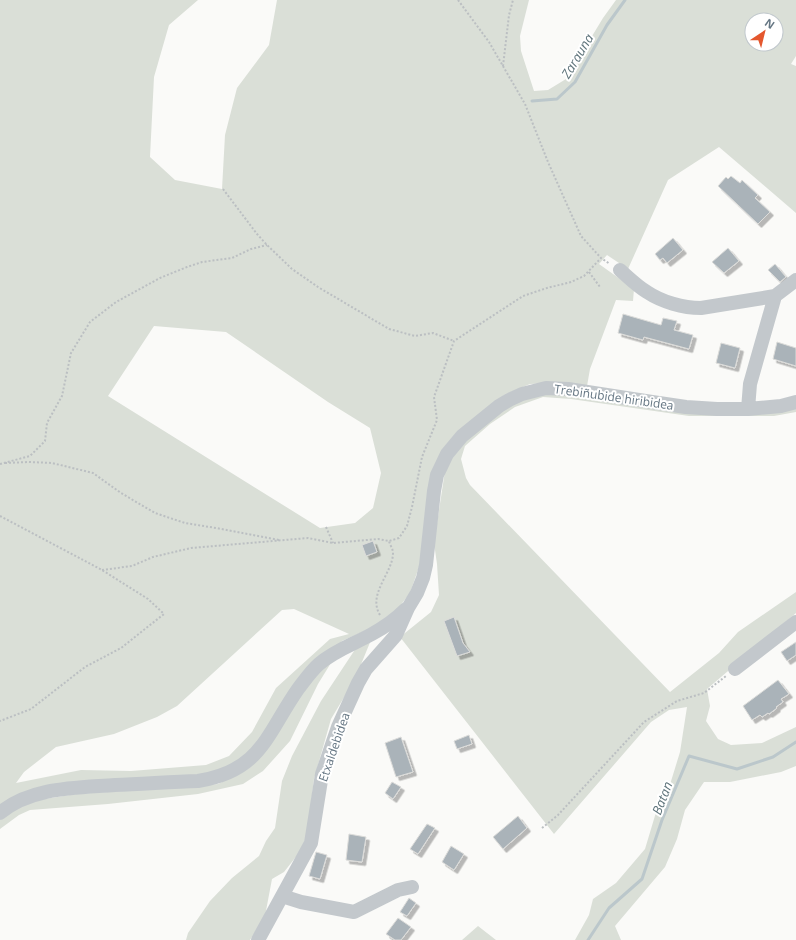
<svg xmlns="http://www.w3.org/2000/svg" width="796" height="940" viewBox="0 0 796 940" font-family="'Open Sans',sans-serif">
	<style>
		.green { fill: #dadfd7; fill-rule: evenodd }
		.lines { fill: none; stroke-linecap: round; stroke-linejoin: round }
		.stream { stroke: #bbc7cb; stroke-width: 3 }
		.building { fill: #aab3b9; stroke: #dcdcda; filter: url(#shadow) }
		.path { stroke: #bbbfc2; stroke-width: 2; stroke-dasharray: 2 2; stroke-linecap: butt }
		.minor { stroke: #c3c8cc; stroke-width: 14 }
		.labels { text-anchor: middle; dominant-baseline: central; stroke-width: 4; stroke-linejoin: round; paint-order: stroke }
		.street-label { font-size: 12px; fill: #657683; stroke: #fff }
		.water-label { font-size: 13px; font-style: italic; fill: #60757c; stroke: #fff }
	</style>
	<defs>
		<filter id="shadow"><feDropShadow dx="3.5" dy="3.5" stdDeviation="0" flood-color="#0004"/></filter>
	</defs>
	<rect width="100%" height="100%" fill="#fafaf8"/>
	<path class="green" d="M 0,0 L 198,0 L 169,25 L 154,77 L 150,157 L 175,180 L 222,189 L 225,135 L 237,88 L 269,45 L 277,0 L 529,0 L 520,36 L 521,51 L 534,91 L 548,90 L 566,79 L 603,18 L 616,0 L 796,0 L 796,56 L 791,64 L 796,66 L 796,213 L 719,147 L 668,180 L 628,269 L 607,255 L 599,264 L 634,289 L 633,301 L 616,300 L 590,369 L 587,386 L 554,383 L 530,384 L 504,395 L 444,451 L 420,564 L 410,593 L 396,611 L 380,624 L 342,641 L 252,751 L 229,767 L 210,773 L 0,806 ZM 752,20 L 776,20 L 776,44 L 752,44 ZM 154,326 L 226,332 L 328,402 L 370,428 L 381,473 L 373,508 L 355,523 L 320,528 L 108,396 ZM 294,609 L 349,634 L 330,639 L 276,688 L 252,732 L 229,756 L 206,765 L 131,771 L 81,770 L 16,783 L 24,772 L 56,747 L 114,734 L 157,717 L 177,706 L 282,610 Z
		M 540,394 L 796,407 L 796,412 L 774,416 L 689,416 L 571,399 L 543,397 L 515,407 L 490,424 L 465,446 L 461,459 L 466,478 L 470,485 L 670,692 L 719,653 L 738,632 L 796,592 L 796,613 L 707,689 L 710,706 L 706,721 L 718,739 L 731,745 L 762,743 L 796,727 L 796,766 L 781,772 L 730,782 L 704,782 L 685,810 L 677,839 L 665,867 L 615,926 L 621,940 L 575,940 L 589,915 L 593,899 L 616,883 L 645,849 L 660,799 L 668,791 L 680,752 L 687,707 L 669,710 L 651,722 L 554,834 L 400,637 L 431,612 L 439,595 L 437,564 L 434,543 L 445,471 L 453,453 L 474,430 L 515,402 Z
		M 371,640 L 355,679 L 331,719 L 314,779 L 306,844 L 284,872 L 272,879 L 265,916 L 250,940 L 186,940 L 188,933 L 210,901 L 232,878 L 259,856 L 266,841 L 275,828 L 282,781 L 292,756 L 321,701 L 358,645 Z
		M 334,658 L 318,684 L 290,741 L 263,771 L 243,784 L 198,794 L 108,804 L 30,810 L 19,815 L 0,829 L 0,820 L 16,807 L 42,796 L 190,787 L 218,784 L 239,774 L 249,768 L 265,751 L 309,681 Z
		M 478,926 L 496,940 L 462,940 Z"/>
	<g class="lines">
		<path class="stream" d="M 532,101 L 557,99 L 575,82 L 607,25 L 625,0
			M 588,940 L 609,908 L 642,879 L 662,820 L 689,756 L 737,769 L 773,757 L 796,742"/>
	</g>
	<path class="building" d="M 731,176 L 740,183 L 742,180 L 758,195 L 755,198 L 770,212 L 758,224 L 718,186 L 726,177 L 728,179 Z
		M 673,238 L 683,250 L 667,263 L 663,258 L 660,260 L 655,254 Z
		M 728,248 L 739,261 L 724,273 L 712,262 Z
		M 775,264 L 786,277 L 780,282 L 768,270 Z
		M 623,314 L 661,325 L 663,318 L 677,321 L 674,330 L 693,335 L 689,349 L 644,337 L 643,340 L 618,333 Z
		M 777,342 L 796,348 L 796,366 L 773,359 Z
		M 721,343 L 740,348 L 735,368 L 716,363 Z
		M 373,541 L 377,552 L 366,556 L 362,545 Z
		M 454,617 L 463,643 L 470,652 L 457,656 L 444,621 Z
		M 796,642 L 796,655 L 787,661 L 781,652 Z
		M 778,680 L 789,694 L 781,699 L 783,702 L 776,707 L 777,708 L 769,714 L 768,713 L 762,717 L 760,715 L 752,720 L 743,706 Z
		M 469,735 L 472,744 L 457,749 L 454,741 Z
		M 401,737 L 413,772 L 396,777 L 385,743 Z
		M 392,782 L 401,787 L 393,799 L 385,793 Z
		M 518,816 L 527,828 L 503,849 L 493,837 Z
		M 427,824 L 435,828 L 418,854 L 410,849 Z
		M 349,834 L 366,837 L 362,862 L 346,860 Z
		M 451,846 L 464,854 L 454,870 L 442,862 Z
		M 316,852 L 327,855 L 320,879 L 309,876 Z
		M 409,898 L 416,903 L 407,916 L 400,912 Z
		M 398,918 L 411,927 L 401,940 L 395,940 L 386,934 Z"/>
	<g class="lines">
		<path class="path" d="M 458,0 L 489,42 L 525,104 L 548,162 L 581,236 L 601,258 L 610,264
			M 503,66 L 509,15 L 513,0
			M 223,189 L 257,234 L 267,245 L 292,269 L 318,287 L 389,329 L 415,336 L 433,333 L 454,341
			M 589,272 L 600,287
			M 5,463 L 28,462 L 52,463 L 93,473 L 121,493 L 155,513 L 185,523 L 216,528 L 279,540
			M 0,464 L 30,456 L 45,441 L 47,423 L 62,396 L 71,353 L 90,322 L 116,302 L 160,278 L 187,267 L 202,262 L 232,258 L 251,249 L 267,245
			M 0,516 L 102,570 L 148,599 L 164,614 L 121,648 L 85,667 L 31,709 L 0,721
			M 326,527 L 333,543
			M 102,570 L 132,566 L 153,557 L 191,548 L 308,538 L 333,543 L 378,539 L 389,541 L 399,538 L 407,526 L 412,507 L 422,457 L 437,420 L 434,397 L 454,341 L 523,296 L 547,288 L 571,282 L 584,276 L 601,258
			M 380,615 C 367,594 393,573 393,553 C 393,549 390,545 389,541
			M 542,828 L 558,815 L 644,722 L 677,701 L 704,693 L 726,676"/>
		<path class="minor" d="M 620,270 C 628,277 637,286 647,292 C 662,302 683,308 701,308 L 775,296
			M 748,409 L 750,384 L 775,296 L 796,280
			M 735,669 L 796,622
			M 0,813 C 31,787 76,788 115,785 C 142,784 170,782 198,781 C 261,771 266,735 298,689 C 305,680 311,671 319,664 C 335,650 354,644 372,634 C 385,627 396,619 406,609
			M 282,896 L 301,902 L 354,912 L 398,890 L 412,887
			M 258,940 L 311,843 L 322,774 L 338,727 L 358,683 L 366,669 L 396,635 L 408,608 L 417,593 L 423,578 L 426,565 L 434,491 L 437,475 L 447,454 L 462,436 L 499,406 L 509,400 L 522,394 L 546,388 L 568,389 L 652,402 L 686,407 L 717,409 L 748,409 L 781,406 L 796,402"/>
	</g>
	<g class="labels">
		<g class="street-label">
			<text transform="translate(614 397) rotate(8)">Trebiñubide hiribidea</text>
			<text transform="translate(334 747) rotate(-71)">Etxaldebidea</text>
		</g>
		<g class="water-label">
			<text transform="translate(577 56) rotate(-59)">Zarauna</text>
			<text transform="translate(662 798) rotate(-69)">Batan</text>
		</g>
	</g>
	<g transform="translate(764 32) rotate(35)"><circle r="19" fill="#ffffff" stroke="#c1c8cd"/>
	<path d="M0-3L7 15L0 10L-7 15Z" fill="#e4572e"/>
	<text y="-6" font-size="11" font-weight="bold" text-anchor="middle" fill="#657683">N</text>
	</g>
</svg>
